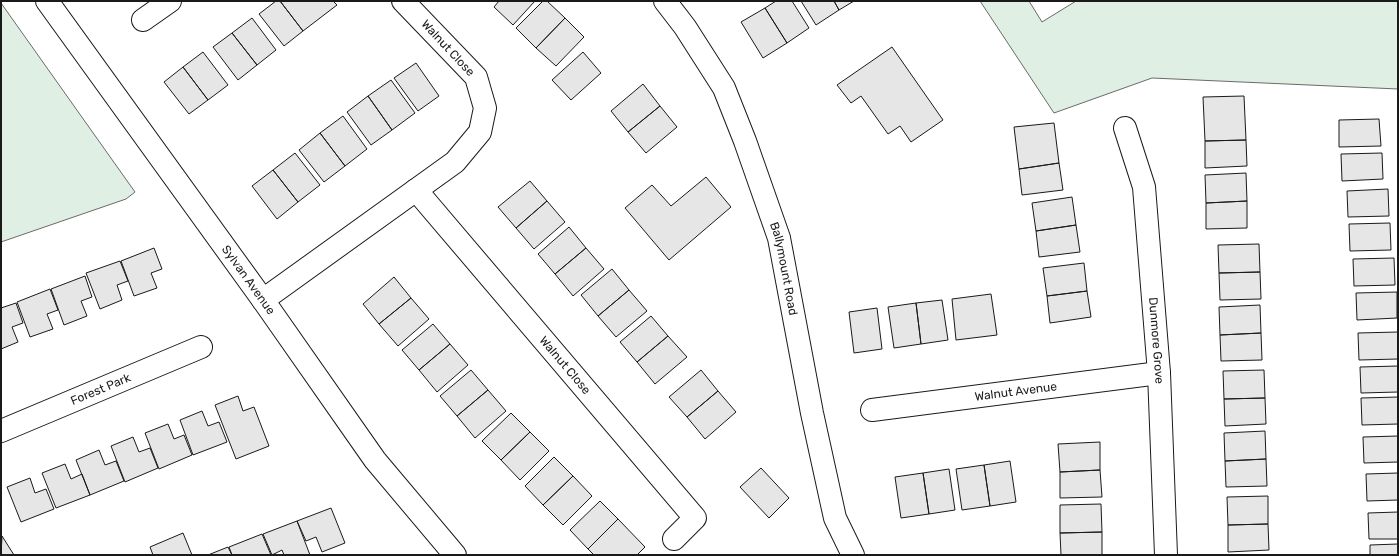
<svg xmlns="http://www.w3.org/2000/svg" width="1399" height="556" viewBox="0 0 1399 556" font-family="Rubik,sans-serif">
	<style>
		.green { fill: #e0efe3; stroke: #6a6a6a }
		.building { fill: #e6e6e6; stroke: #1a1a1a }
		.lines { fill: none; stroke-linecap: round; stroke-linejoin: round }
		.minor-casing { stroke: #1a1a1a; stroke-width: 24 }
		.minor { stroke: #fff; stroke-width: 22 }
		.labels { text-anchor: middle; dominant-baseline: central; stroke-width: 3; stroke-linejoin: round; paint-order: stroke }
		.street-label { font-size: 12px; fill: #1a1a1a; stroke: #fff }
	</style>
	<rect width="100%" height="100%" fill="#fff"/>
	<path class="green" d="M 980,1 L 1029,1 L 1042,22 L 1076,1 L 1398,1 L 1398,89 L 1152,78 L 1054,113 Z
		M 1,3 L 135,192 L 126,199 L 1,242 Z"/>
	<path class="building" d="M 276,1 L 280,1 L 303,31 L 284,46 L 259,14 Z
		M 280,1 L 333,1 L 337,5 L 303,31 Z
		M 499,1 L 535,1 L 513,25 L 494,7 Z
		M 543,1 L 547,1 L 565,18 L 536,48 L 516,28 Z
		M 776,1 L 792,1 L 809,28 L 787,43 L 765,8 Z
		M 801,1 L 834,1 L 839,10 L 816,25 Z
		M 834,1 L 854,1 L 839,10 Z
		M 765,8 L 787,43 L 763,58 L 741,22 Z
		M 252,18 L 276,50 L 257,65 L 232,33 Z
		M 565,18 L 584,37 L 556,66 L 536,48 Z
		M 232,33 L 257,65 L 238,80 L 213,47 Z
		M 892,47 L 943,120 L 911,142 L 900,126 L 888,134 L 861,96 L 851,103 L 837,85 Z
		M 203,52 L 228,85 L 208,100 L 183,67 Z
		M 583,52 L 601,73 L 571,100 L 552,80 Z
		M 416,63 L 439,96 L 418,111 L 394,78 Z
		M 183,67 L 208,100 L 189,114 L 164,82 Z
		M 391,80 L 415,113 L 392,130 L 368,96 Z
		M 643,84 L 660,106 L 628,132 L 611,111 Z
		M 368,96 L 392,130 L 371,145 L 347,112 Z
		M 1244,96 L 1246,140 L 1205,141 L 1203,97 Z
		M 660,106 L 677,127 L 646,153 L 628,132 Z
		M 343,116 L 367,149 L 345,166 L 320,133 Z
		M 1379,119 L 1381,146 L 1339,147 L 1339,120 Z
		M 1054,123 L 1059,163 L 1019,169 L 1014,127 Z
		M 320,133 L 345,166 L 324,182 L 299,150 Z
		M 1246,140 L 1247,166 L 1205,168 L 1205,141 Z
		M 295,153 L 320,185 L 298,202 L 273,170 Z
		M 1382,153 L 1383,179 L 1342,181 L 1341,154 Z
		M 1059,163 L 1063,190 L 1022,195 L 1019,169 Z
		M 273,170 L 298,202 L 277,219 L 252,186 Z
		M 1246,173 L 1247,201 L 1206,203 L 1205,175 Z
		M 706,177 L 731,207 L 669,260 L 625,208 L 652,185 L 671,206 Z
		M 530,181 L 547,201 L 516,228 L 498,207 Z
		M 1388,189 L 1389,216 L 1348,217 L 1347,191 Z
		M 1072,197 L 1076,225 L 1036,231 L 1032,203 Z
		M 547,201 L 565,222 L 534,249 L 516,228 Z
		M 1247,201 L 1247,228 L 1206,229 L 1206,203 Z
		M 1390,223 L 1391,250 L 1350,251 L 1349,224 Z
		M 1076,225 L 1080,252 L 1039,257 L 1036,231 Z
		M 569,227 L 586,248 L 555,274 L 538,254 Z
		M 1259,244 L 1260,272 L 1219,273 L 1218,245 Z
		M 154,248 L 162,269 L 151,273 L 157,288 L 134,296 L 121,261 Z
		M 586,248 L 604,269 L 573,296 L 555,274 Z
		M 1394,258 L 1395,285 L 1354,286 L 1353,259 Z
		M 120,261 L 128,281 L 117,285 L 122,300 L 100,309 L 86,273 Z
		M 1084,263 L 1087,291 L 1047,296 L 1043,268 Z
		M 612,269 L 629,290 L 598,316 L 581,295 Z
		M 1260,272 L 1261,299 L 1220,300 L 1219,273 Z
		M 85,276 L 92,297 L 81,301 L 87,316 L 64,325 L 51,289 Z
		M 394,277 L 411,298 L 379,324 L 363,304 Z
		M 50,289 L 58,310 L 47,314 L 53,329 L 30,337 L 17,302 Z
		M 629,290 L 647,311 L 616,337 L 598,316 Z
		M 1087,291 L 1091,317 L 1050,323 L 1047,296 Z
		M 1397,292 L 1397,318 L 1357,320 L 1356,293 Z
		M 991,294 L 997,335 L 956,340 L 952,299 Z
		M 411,298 L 429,319 L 398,346 L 379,324 Z
		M 942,300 L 948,340 L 921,344 L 916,303 Z
		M 16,303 L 23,323 L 12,327 L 18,342 L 1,349 L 1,308 Z
		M 916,303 L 921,344 L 894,348 L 888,307 Z
		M 1260,305 L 1261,333 L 1220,335 L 1219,307 Z
		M 877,308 L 882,349 L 854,353 L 849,312 Z
		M 651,316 L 668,336 L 637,362 L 620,342 Z
		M 433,324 L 450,344 L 419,370 L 402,350 Z
		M 1398,332 L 1398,359 L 1359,360 L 1358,333 Z
		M 1261,333 L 1262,360 L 1221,361 L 1220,335 Z
		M 668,336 L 687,357 L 655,384 L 637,362 Z
		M 450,344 L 468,365 L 437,392 L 419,370 Z
		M 1398,366 L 1398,392 L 1361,393 L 1360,367 Z
		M 471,370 L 488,390 L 457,416 L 440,396 Z
		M 701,370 L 718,391 L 687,417 L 669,397 Z
		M 1264,370 L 1265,398 L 1224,399 L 1223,371 Z
		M 488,390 L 506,411 L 475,438 L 457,416 Z
		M 718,391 L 736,412 L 705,439 L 687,417 Z
		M 238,396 L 243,411 L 254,407 L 269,446 L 236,459 L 215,405 Z
		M 1398,397 L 1398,424 L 1362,425 L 1361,398 Z
		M 1265,398 L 1266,424 L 1225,426 L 1224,399 Z
		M 202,411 L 208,426 L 219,422 L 227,442 L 193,455 L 180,420 Z
		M 511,413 L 530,432 L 501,460 L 482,441 Z
		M 168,424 L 174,439 L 184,435 L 192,455 L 159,469 L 145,433 Z
		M 1265,431 L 1266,459 L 1225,461 L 1224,433 Z
		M 530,432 L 549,451 L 520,480 L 501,460 Z
		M 1398,436 L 1398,462 L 1364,463 L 1363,437 Z
		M 133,437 L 139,452 L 150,448 L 158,468 L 125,482 L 111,446 Z
		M 1100,442 L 1100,470 L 1060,472 L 1058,444 Z
		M 99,450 L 105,465 L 116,461 L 124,481 L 90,495 L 76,460 Z
		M 554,457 L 573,476 L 543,505 L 525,486 Z
		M 1266,459 L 1267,486 L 1226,487 L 1225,461 Z
		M 1010,461 L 1016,502 L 990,506 L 984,465 Z
		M 65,464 L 71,479 L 82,474 L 90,495 L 56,508 L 42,473 Z
		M 984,465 L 990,506 L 962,510 L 956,469 Z
		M 761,468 L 789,498 L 769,518 L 740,487 Z
		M 949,469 L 955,510 L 929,514 L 923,473 Z
		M 1100,470 L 1102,497 L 1060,498 L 1060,472 Z
		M 923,473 L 929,514 L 901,518 L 895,477 Z
		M 1398,473 L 1398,500 L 1367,501 L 1366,474 Z
		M 573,476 L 592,496 L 563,525 L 543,505 Z
		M 30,478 L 35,493 L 46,489 L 54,509 L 21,522 L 7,487 Z
		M 1268,496 L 1268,524 L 1228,525 L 1227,497 Z
		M 600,501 L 618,519 L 588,549 L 570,530 Z
		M 1101,504 L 1102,532 L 1060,533 L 1060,505 Z
		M 331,508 L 345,543 L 322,552 L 316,537 L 306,541 L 297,521 Z
		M 1398,512 L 1398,539 L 1369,539 L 1368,513 Z
		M 618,519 L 645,547 L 637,555 L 594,555 L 588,549 Z
		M 297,521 L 310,555 L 284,555 L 282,550 L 272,555 L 263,534 Z
		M 1268,524 L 1269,550 L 1228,552 L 1228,525 Z
		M 1102,532 L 1102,555 L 1061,555 L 1060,533 Z
		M 183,533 L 192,555 L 153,555 L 150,547 Z
		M 262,534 L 271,555 L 232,555 L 229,547 Z
		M 2,536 L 14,555 L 1,555 Z
		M 1398,544 L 1398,555 L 1370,555 L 1370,545 Z
		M 228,547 L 232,555 L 208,555 Z"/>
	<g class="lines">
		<defs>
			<g id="minor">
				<path id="s1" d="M 47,1 L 263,300 L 375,460 L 455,555"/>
				<path id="s2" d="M 665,1 L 685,27 L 724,88 L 745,141 L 779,238 L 812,413 L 835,518 L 853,555"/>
				<path d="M 143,20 L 170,1"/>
				<path id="s3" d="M 1125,128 L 1144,187 L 1159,373 L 1166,555"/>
				<path id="s4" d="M 416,190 L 695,518 L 674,539"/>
				<path d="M 263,300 L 455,162 L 480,132 L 485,108 L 476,77 L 403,1"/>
				<path id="s5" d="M 872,410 L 1159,373"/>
				<path id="s6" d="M 1,431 L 201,347"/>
			</g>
		</defs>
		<use href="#minor" class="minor-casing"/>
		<use href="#minor" class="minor"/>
	</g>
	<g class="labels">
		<g class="street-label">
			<text transform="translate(448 48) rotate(47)">Walnut Close</text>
			<text stroke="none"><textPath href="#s2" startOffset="296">Ballymount Road</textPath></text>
			<text stroke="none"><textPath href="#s1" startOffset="344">Sylvan Avenue</textPath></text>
			<text stroke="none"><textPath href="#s3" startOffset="216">Dunmore Grove</textPath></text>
			<text stroke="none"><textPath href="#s4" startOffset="230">Walnut Close</textPath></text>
			<text stroke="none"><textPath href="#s6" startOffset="108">Forest Park</textPath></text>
			<text stroke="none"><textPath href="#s5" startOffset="145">Walnut Avenue</textPath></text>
		</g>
	</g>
	<rect width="1399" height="556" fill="none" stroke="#1a1a1a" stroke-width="4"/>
</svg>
